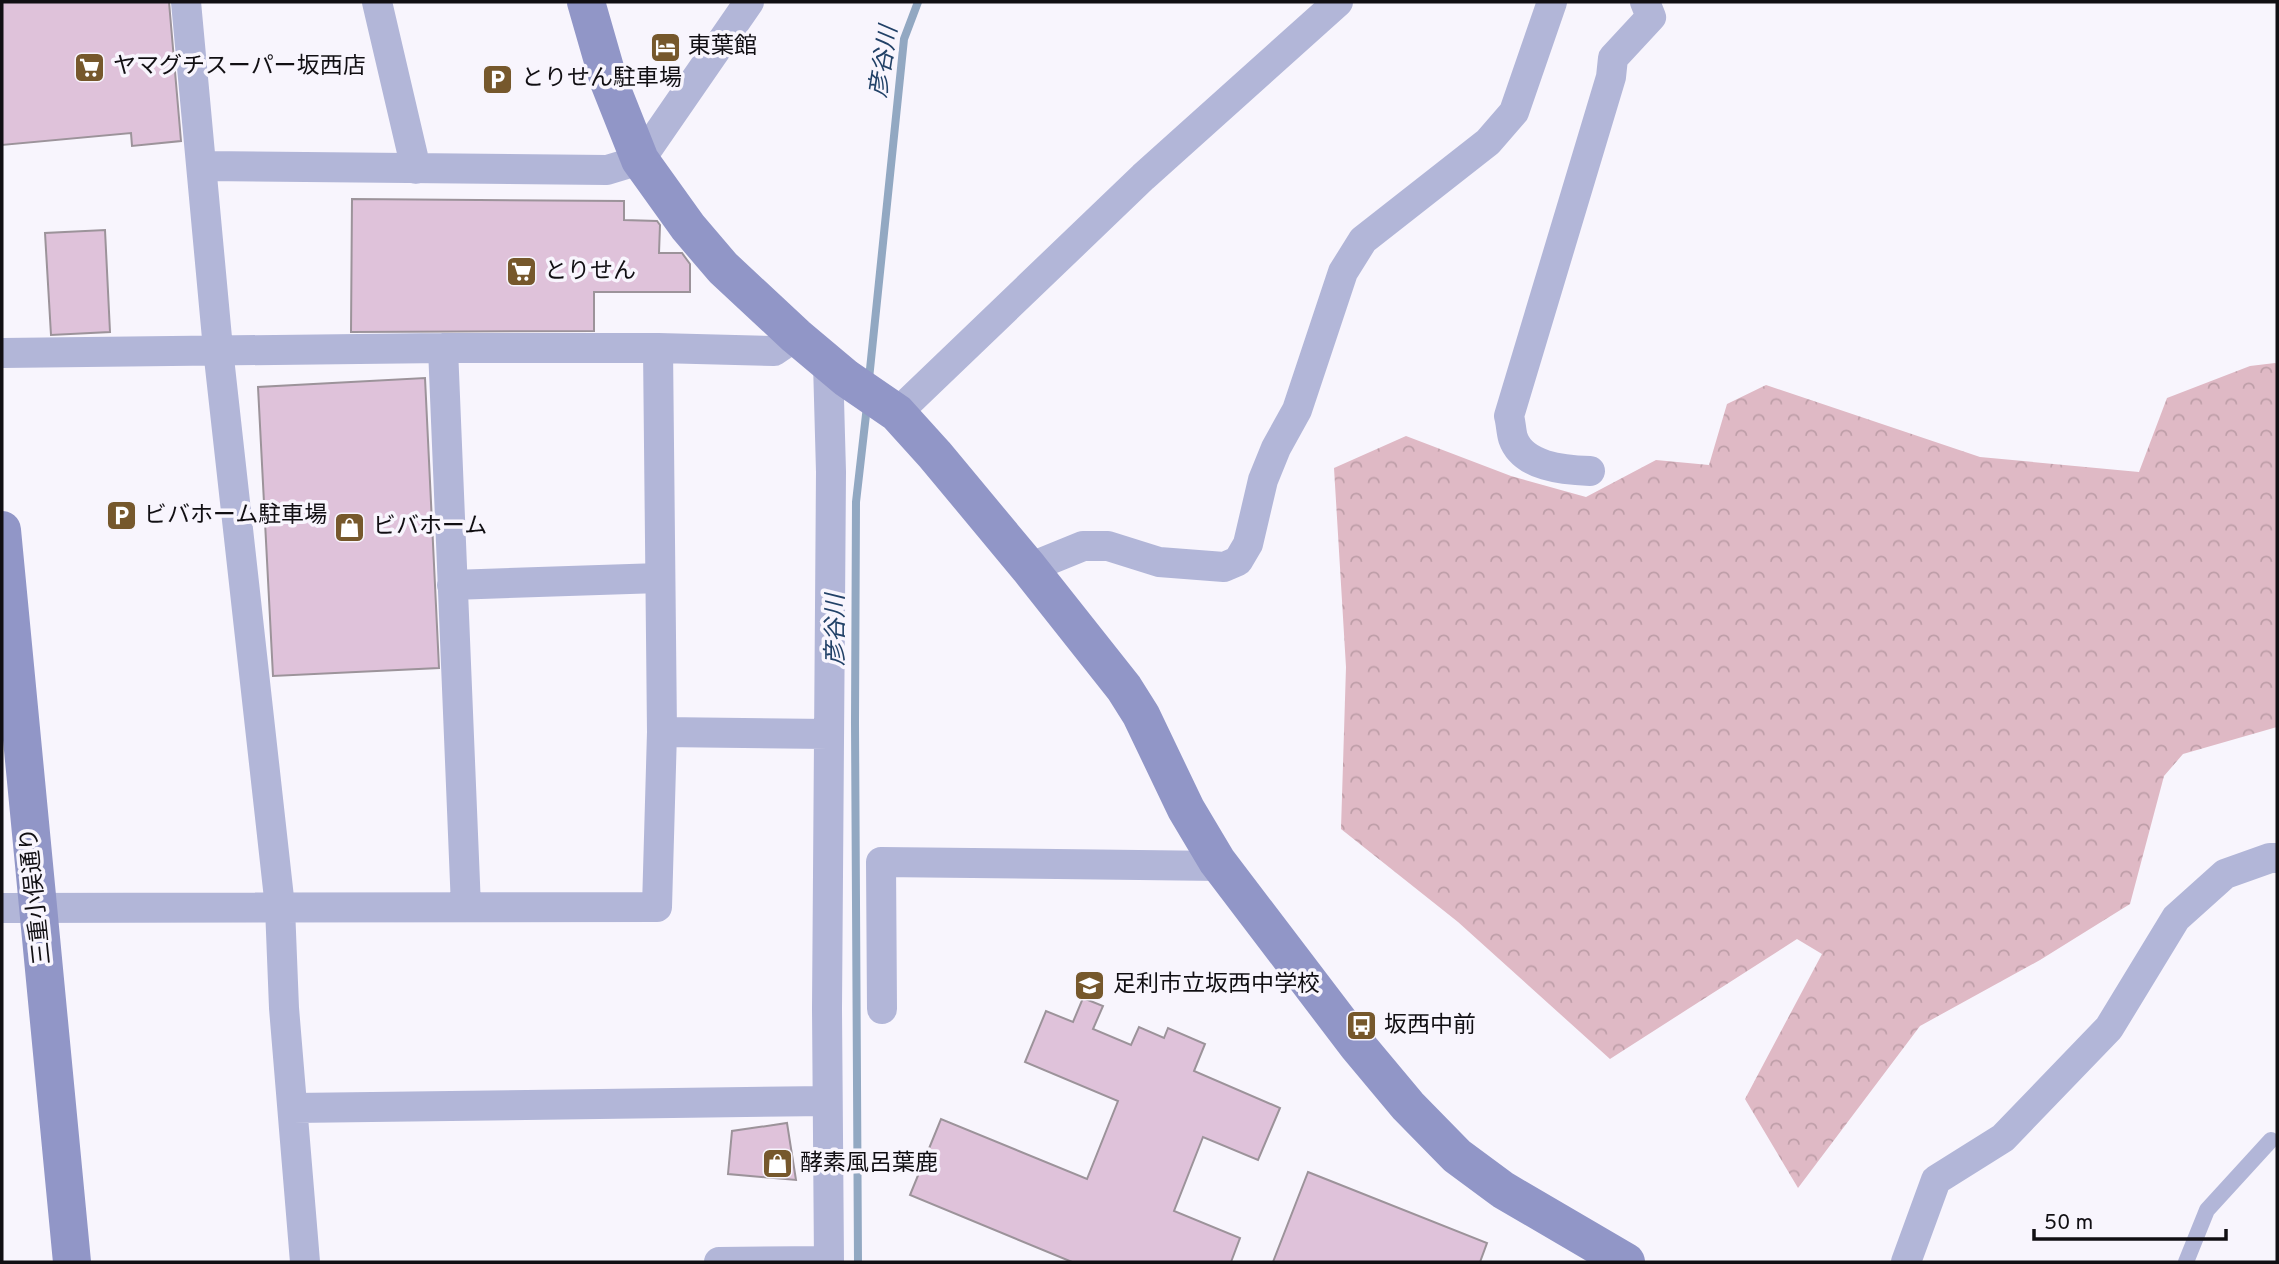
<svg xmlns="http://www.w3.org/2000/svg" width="2279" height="1264" viewBox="0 0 2279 1264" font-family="Overpass,'Noto Sans JP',sans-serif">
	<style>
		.forest { fill: url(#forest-crowns) }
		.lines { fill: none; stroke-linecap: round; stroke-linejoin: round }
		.stream { stroke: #92a8c2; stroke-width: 8 }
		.building { fill: #dfc2da; stroke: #9c939a; stroke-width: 2 }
		.lane { stroke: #b2b6d8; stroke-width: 16 }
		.street { stroke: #b2b6d8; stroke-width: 30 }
		.secondary { stroke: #9196c7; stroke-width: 38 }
		.labels { text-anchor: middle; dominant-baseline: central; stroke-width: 7; stroke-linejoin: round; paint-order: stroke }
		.poi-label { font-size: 23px; fill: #110f13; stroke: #f8f5fd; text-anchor: start }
		.street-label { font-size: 23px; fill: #110f13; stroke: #f8f5fd }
		.water-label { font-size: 24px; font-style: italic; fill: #214167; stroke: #f8f5fd }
	</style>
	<defs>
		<pattern id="forest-crowns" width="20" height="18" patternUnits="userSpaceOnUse" patternTransform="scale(1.75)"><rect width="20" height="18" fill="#dfb9c5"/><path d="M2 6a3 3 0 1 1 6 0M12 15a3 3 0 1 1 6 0" fill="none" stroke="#be9ea8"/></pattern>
	</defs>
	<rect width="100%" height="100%" fill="#f8f5fd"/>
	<path class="forest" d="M 2275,363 L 2277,364 L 2277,727 L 2183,754 L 2164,776 L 2130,904 L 2040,960 L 1920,1026 L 1798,1188 L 1745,1099 L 1822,954 L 1797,939 L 1610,1059 L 1458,922 L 1341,829 L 1346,667 L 1334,468 L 1406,436 L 1511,476 L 1586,497 L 1656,460 L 1709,465 L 1727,404 L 1766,385 L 1980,457 L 2139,472 L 2167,398 L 2250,366 Z"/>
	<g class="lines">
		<path class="stream" d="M 869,379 L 904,39 L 918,2
			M 858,1262 L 855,723 L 856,502 L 867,406"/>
	</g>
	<path class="building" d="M 2,2 L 169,2 L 181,141 L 132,146 L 131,133 L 2,145 Z
		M 352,199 L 624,201 L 624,220 L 657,221 L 660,225 L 659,253 L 682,253 L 690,264 L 690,292 L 594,292 L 594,331 L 351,332 Z
		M 105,230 L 110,332 L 51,335 L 45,233 Z
		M 425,378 L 439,668 L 273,676 L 258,387 Z
		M 1083,998 L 1103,1006 L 1093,1029 L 1131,1045 L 1139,1027 L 1164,1038 L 1168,1028 L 1205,1044 L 1194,1071 L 1280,1108 L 1258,1160 L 1203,1137 L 1174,1211 L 1240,1238 L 1231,1262 L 1072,1262 L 910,1195 L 941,1119 L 1087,1179 L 1118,1101 L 1025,1062 L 1046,1011 L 1073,1022 Z
		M 787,1123 L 796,1180 L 728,1174 L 732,1131 Z
		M 1308,1172 L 1487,1243 L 1480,1262 L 1273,1262 Z"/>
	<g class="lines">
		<path class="lane" d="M 2186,1262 L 2207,1210 L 2271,1140"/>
		<path class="street" d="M 186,2 L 218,349 L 280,907 L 284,1008 L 305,1262
			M 377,2 L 416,169
			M 202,166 L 607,170 L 640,160 L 749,2
			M 443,348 L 466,907
			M 2,353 L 443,348 L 658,348 L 774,351 L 796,336
			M 828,363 L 831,472 L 827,1009 L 829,1262
			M 897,413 L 1143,177 L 1338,2
			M 1590,471 C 1564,470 1523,467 1513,438 C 1511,431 1511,423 1509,416 L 1611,77 L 1613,58 L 1651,17 L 1645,2
			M 1029,568 L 1083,546 L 1108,546 L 1159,562 L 1224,567 L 1238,561 L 1248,544 L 1263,480 L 1276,448 L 1297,410 L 1343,272 L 1363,240 L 1488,142 L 1514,112 L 1552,2
			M 452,585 L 660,578
			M 662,732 L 828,734
			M 2,908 L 657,907 L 662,732 L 658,348
			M 882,1009 L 881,862 L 1221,866
			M 293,1108 L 827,1101
			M 719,1262 L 829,1261
			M 1906,1262 L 1936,1180 L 2003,1138 L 2109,1028 L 2176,918 L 2225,874 L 2270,858 L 2277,858"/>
		<path class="secondary" d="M 586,2 L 609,82 L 640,160 L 688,227 L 723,268 L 796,336 L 846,378 L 897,413 L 935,455 L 1029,568 L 1124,688 L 1141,715 L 1186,809 L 1217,861 L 1357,1045 L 1408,1106 L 1457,1156 L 1503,1190 L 1626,1262
			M 2,530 L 72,1262"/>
	</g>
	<defs>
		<symbol id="hotel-square" viewBox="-11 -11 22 22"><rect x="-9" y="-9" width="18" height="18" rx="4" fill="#76582c" stroke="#f8f5fd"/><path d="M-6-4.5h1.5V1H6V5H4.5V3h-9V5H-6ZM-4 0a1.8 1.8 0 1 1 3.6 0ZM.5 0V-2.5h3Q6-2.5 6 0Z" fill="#fff"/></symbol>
		<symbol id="supermarket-square" viewBox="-11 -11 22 22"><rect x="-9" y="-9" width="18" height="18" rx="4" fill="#76582c" stroke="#f8f5fd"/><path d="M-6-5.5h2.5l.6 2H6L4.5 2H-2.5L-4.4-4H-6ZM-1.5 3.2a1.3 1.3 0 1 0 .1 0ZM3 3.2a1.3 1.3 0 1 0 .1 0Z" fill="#fff"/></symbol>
		<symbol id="parking-square" viewBox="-11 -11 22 22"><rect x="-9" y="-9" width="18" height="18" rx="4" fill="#76582c" stroke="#f8f5fd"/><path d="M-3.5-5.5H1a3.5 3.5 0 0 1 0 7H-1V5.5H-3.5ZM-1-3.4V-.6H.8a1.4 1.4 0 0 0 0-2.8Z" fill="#fff"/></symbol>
		<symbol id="shop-square" viewBox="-11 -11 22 22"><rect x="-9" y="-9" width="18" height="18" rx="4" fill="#76582c" stroke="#f8f5fd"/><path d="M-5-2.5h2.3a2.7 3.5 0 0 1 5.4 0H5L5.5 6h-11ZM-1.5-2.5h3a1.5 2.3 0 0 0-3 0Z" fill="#fff"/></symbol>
		<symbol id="school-square" viewBox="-11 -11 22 22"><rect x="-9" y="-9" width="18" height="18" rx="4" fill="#76582c" stroke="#f8f5fd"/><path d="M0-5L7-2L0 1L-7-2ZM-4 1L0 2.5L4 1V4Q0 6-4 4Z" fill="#fff"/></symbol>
		<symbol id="bus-square" viewBox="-11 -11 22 22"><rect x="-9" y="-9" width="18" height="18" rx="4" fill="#76582c" stroke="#f8f5fd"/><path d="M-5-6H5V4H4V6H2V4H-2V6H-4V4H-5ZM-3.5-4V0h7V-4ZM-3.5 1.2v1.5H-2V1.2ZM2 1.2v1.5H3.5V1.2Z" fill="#fff"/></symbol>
	</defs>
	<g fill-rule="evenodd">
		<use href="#hotel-square" x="648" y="30" width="35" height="35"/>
		<use href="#supermarket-square" x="72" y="50" width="35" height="35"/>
		<use href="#parking-square" x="480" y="62" width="35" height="35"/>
		<use href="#supermarket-square" x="504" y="254" width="35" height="35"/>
		<use href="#parking-square" x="104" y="498" width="35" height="35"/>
		<use href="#shop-square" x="332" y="510" width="35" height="35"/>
		<use href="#school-square" x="1072" y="968" width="35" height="35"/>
		<use href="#bus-square" x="1344" y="1008" width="35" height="35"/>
		<use href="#shop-square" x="760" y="1146" width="35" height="35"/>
	</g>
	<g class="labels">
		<g class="poi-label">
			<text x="688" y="47">東葉館</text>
			<text x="113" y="67">ヤマグチスーパー坂西店</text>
			<text x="521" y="79">とりせん駐車場</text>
			<text x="544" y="272">とりせん</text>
			<text x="144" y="516">ビバホーム駐車場</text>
			<text x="373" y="527">ビバホーム</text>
			<text x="1113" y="985">足利市立坂西中学校</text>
			<text x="1384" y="1026">坂西中前</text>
			<text x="800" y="1164">酵素風呂葉鹿</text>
		</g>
		<g class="street-label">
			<text transform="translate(37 896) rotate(-96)">三重小俣通り</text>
		</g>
		<g class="water-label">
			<text transform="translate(885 62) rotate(-81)">彦谷川</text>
			<text transform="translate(837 630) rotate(-90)">彦谷川</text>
		</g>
	</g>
	<rect width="2279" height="1264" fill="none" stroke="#110f13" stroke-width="7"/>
	<path d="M2034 1229v10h192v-10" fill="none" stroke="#110f13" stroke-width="3.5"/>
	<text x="2044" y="1229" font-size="21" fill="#110f13" stroke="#f8f5fd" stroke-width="5" paint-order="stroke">50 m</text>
</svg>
